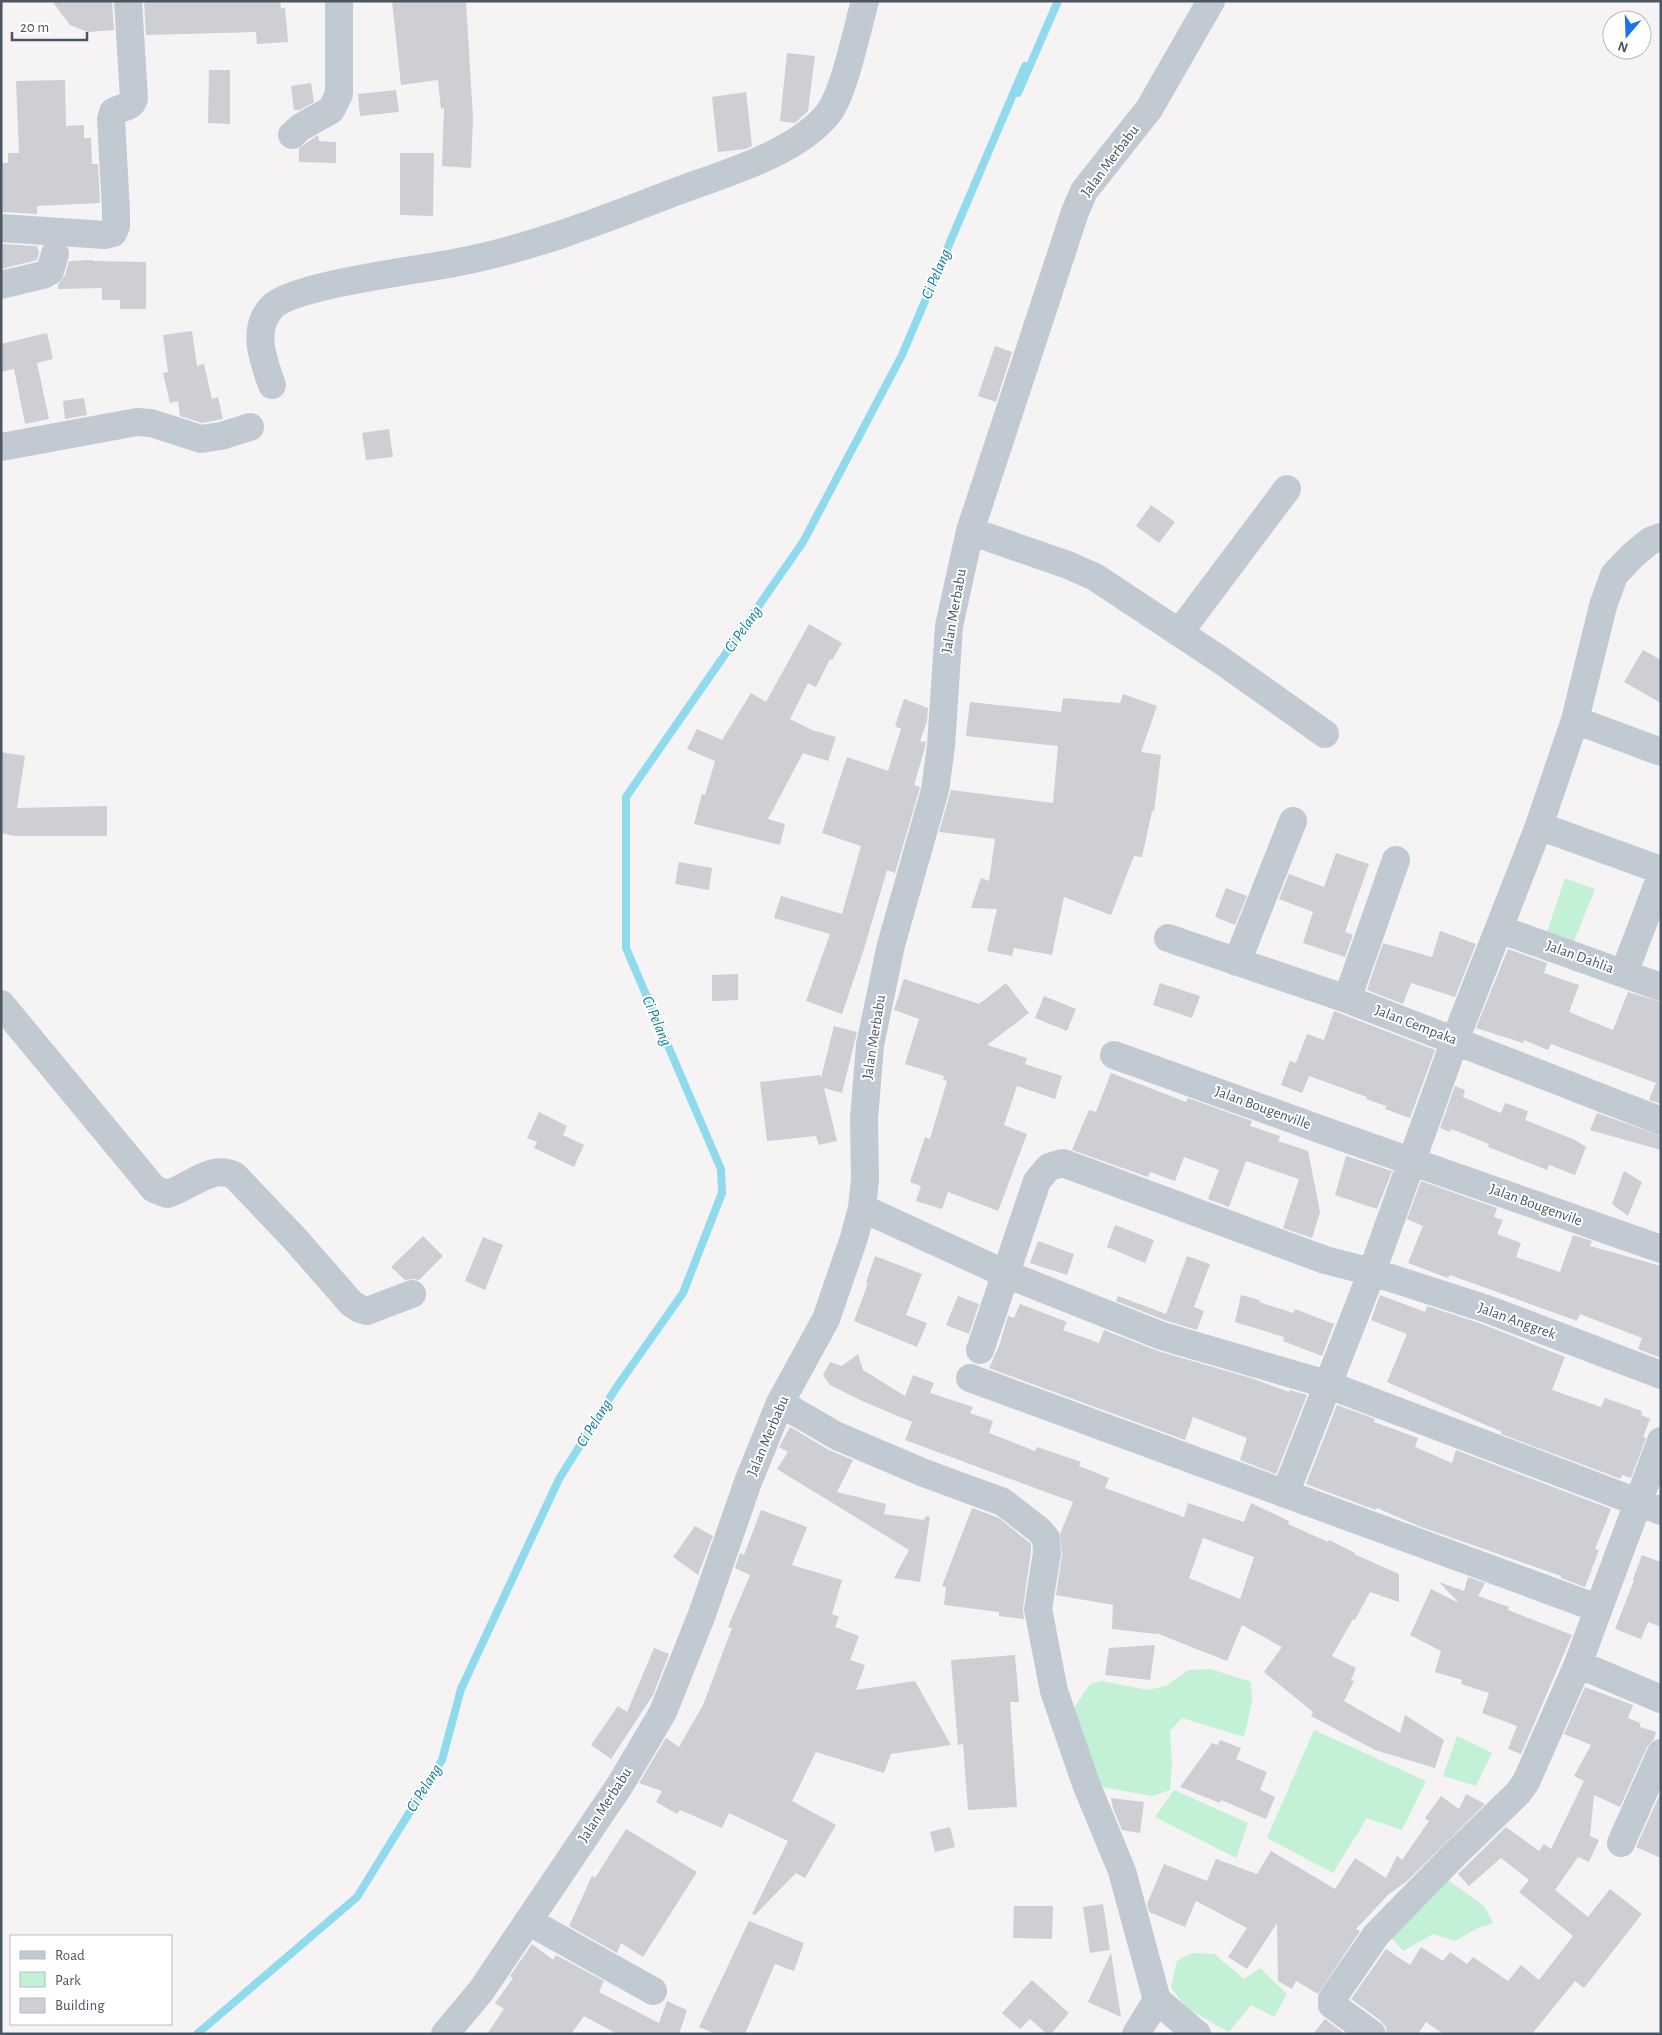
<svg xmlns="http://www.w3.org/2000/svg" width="1662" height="2035" viewBox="0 0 1662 2035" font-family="'Alegreya Sans',sans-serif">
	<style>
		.green { fill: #c3f1d5 }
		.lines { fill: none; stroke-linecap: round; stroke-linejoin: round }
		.stream { stroke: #90daee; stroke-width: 8 }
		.building { fill: #cdcfd5; fill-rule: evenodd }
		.minor { stroke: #c1cad2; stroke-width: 28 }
		.labels { text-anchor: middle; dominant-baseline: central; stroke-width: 4; stroke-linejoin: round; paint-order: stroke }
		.street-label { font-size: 15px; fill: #4a5661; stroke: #fff }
		.water-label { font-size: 16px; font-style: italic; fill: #0c7c9b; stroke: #fff }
	</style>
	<rect width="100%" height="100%" fill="#f5f3f3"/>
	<path class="green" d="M 1565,878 L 1595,889 L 1572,946 L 1546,935 Z
		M 1211,1669 L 1251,1682 L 1252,1702 L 1244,1737 L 1182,1718 L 1170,1731 L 1172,1765 L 1170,1790 L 1153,1796 L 1101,1787 L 1073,1709 L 1090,1684 L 1102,1681 L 1148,1690 L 1166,1686 L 1188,1670 Z
		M 1314,1730 L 1426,1781 L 1402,1830 L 1367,1818 L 1333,1873 L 1267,1838 Z
		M 1457,1736 L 1492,1753 L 1476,1786 L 1443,1776 Z
		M 1174,1790 L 1248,1823 L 1236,1858 L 1155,1817 Z
		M 1448,1880 L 1485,1907 L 1493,1923 L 1476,1929 L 1455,1941 L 1433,1934 L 1403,1951 L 1391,1937 Z
		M 1191,1953 L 1214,1954 L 1244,1979 L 1260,1968 L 1287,1994 L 1274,2017 L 1251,2005 L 1229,2032 L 1188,2009 L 1171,1988 L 1177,1961 Z"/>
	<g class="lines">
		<path class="stream" d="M 197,2034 L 357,1897 L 442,1760 L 461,1689 L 559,1479 L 616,1388 L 683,1293 L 722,1193 L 721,1169 L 626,948 L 626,797 L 803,542 L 902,355 L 1025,66 L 1018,93 L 1058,1"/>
	</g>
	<path class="building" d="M 52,1 L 112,1 L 114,30 L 88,32 L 70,25 Z
		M 144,1 L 280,1 L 281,8 L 285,8 L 288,42 L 257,44 L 256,32 L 146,35 Z
		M 392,1 L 466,1 L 473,118 L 471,168 L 442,166 L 444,108 L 441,109 L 438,80 L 401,85 Z
		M 787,53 L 815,56 L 808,111 L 795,123 L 780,121 Z
		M 209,70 L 230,70 L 230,124 L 208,123 Z
		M 65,80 L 66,126 L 84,125 L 84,138 L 91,138 L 92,164 L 98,164 L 100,203 L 37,206 L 37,214 L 1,212 L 1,163 L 8,163 L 8,153 L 19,153 L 16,81 Z
		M 311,83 L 314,102 L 300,110 L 294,110 L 291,86 Z
		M 396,90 L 399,112 L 360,116 L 358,94 Z
		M 746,92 L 752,146 L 746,149 L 718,152 L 712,97 Z
		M 318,135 L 319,141 L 336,142 L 336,163 L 299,162 L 299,148 Z
		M 400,153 L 434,153 L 433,216 L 400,215 Z
		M 1,244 L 37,246 L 39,253 L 37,260 L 1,269 Z
		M 93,260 L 93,261 L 146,262 L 146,309 L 120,309 L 120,300 L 102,300 L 102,288 L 58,289 L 58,285 L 65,275 L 69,261 Z
		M 192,331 L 197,366 L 204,364 L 212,399 L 218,397 L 223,419 L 202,423 L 180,416 L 178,401 L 170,403 L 163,373 L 168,372 L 163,335 Z
		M 47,333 L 53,359 L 37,363 L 49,419 L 25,424 L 14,369 L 1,372 L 1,344 Z
		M 995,346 L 1012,352 L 996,402 L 978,396 Z
		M 84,398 L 87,415 L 65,419 L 63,401 Z
		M 389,429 L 393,457 L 366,460 L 362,433 Z
		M 1151,505 L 1175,522 L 1159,543 L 1136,526 Z
		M 809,624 L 842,643 L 832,660 L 830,659 L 816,687 L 808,683 L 790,719 L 812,730 L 836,737 L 828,761 L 803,753 L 768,819 L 785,824 L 780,845 L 694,824 L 702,794 L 705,795 L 715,761 L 687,749 L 697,729 L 722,740 L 751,693 L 766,702 Z
		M 1643,650 L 1661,660 L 1661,703 L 1624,682 Z
		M 1123,694 L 1157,706 L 1141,752 L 1161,755 L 1154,811 L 1152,811 L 1142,857 L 1134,856 L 1111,915 L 1064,897 L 1052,955 L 1014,948 L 1012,956 L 987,951 L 997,909 L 971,908 L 981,878 L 989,881 L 995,839 L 939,832 L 951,790 L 1053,803 L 1058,746 L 966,736 L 970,702 L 1061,712 L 1063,698 L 1120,703 Z
		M 904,699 L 928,708 L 927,722 L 920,741 L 926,742 L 924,751 L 914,785 L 920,787 L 895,873 L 887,870 L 864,949 L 842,1014 L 806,1001 L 830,934 L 774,918 L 781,896 L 842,914 L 861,846 L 822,833 L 847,757 L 888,771 L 901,729 L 895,726 Z
		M 1,752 L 25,756 L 17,808 L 107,806 L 107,836 L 14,836 L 1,833 Z
		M 1336,853 L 1369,864 L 1345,932 L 1353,935 L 1345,957 L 1303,943 L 1313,912 L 1279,899 L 1289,874 L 1324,887 Z
		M 679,862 L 712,868 L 709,890 L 675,884 Z
		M 1226,888 L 1247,896 L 1235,925 L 1215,917 Z
		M 1440,931 L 1476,944 L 1455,997 L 1411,983 L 1403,1004 L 1367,990 L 1383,943 L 1432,957 Z
		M 1508,949 L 1547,963 L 1544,973 L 1579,985 L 1569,1012 L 1613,1030 L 1628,992 L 1661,1002 L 1661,1104 L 1649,1100 L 1656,1083 L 1551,1044 L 1548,1050 L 1524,1040 L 1523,1043 L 1476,1028 Z
		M 738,974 L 738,1000 L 712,1001 L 712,975 Z
		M 904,979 L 979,1004 L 1006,983 L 1029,1013 L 987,1045 L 1027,1058 L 1025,1064 L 1062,1076 L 1055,1099 L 1017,1086 L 1004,1125 L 1027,1134 L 998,1211 L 948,1192 L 942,1209 L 916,1201 L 921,1186 L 910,1182 L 925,1137 L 930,1139 L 947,1081 L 943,1080 L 944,1076 L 905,1064 L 919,1019 L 894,1010 Z
		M 1160,983 L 1200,996 L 1192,1018 L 1153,1005 Z
		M 1044,996 L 1076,1009 L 1067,1031 L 1035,1018 Z
		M 1334,1011 L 1435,1050 L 1410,1118 L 1385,1109 L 1386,1106 L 1366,1099 L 1367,1097 L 1309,1076 L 1302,1093 L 1281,1085 L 1290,1061 L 1296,1063 L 1307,1034 L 1324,1040 Z
		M 834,1026 L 857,1032 L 842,1093 L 824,1088 L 837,1141 L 819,1145 L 816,1136 L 767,1141 L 760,1082 L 820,1075 L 821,1078 Z
		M 1111,1073 L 1186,1102 L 1188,1098 L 1252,1121 L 1250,1126 L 1280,1136 L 1278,1141 L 1308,1151 L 1320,1212 L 1312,1238 L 1283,1228 L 1299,1179 L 1246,1161 L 1229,1207 L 1208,1199 L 1219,1170 L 1184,1157 L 1175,1181 L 1150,1172 L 1148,1177 L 1072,1150 L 1089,1110 L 1096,1112 Z
		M 1455,1086 L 1465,1090 L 1463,1097 L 1501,1113 L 1505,1103 L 1528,1111 L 1525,1120 L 1575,1140 L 1586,1147 L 1575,1175 L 1549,1165 L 1547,1170 L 1488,1147 L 1489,1144 L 1451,1129 L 1450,1132 L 1440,1128 Z
		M 539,1112 L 567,1126 L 563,1135 L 584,1145 L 574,1167 L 534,1148 L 537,1142 L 527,1138 Z
		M 1597,1113 L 1661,1136 L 1661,1150 L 1590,1130 Z
		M 1346,1156 L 1392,1171 L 1377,1209 L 1335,1195 Z
		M 1624,1171 L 1642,1182 L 1628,1216 L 1612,1204 Z
		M 1421,1181 L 1497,1208 L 1494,1217 L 1503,1220 L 1497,1234 L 1521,1243 L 1516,1257 L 1560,1272 L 1573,1235 L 1592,1241 L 1590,1246 L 1661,1266 L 1661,1358 L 1638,1349 L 1642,1338 L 1580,1314 L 1577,1321 L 1450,1275 L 1448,1278 L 1408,1263 L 1423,1226 L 1407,1219 Z
		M 1115,1225 L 1154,1240 L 1145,1263 L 1107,1247 Z
		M 423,1236 L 443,1256 L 419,1280 L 414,1279 L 405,1280 L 391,1267 Z
		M 483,1237 L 503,1245 L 485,1290 L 465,1281 Z
		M 1038,1241 L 1074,1254 L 1067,1275 L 1030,1263 Z
		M 875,1256 L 922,1274 L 906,1315 L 927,1323 L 917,1347 L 854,1321 L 868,1283 L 866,1283 Z
		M 1187,1256 L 1210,1264 L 1194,1307 L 1204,1311 L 1197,1330 L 1167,1321 L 1116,1301 L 1118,1296 L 1166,1314 Z
		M 1241,1295 L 1260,1300 L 1259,1302 L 1293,1313 L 1295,1309 L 1334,1324 L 1322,1356 L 1283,1341 L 1284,1337 L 1235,1322 Z
		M 1380,1295 L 1425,1312 L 1427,1306 L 1482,1324 L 1565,1357 L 1552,1390 L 1601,1407 L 1605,1398 L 1642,1411 L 1641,1415 L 1650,1419 L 1643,1437 L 1646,1438 L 1631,1478 L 1622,1475 L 1621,1479 L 1501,1434 L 1502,1432 L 1387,1382 L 1407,1334 L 1371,1320 Z
		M 958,1296 L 979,1304 L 969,1334 L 946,1325 Z
		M 1020,1304 L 1067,1322 L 1063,1330 L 1099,1343 L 1104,1330 L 1158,1351 L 1254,1379 L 1289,1392 L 1290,1390 L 1307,1395 L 1276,1474 L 1240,1460 L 1247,1438 L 1193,1417 L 1185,1440 L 989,1368 L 999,1346 L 1008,1316 L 1014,1318 Z
		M 858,1354 L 863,1370 L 905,1396 L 913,1375 L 934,1383 L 930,1393 L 973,1407 L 970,1413 L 993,1421 L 989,1433 L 1035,1451 L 1037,1447 L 1081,1462 L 1079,1466 L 1109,1478 L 1105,1488 L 1184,1517 L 1188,1503 L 1244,1522 L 1251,1503 L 1289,1521 L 1288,1524 L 1328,1542 L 1329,1540 L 1355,1553 L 1354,1554 L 1399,1574 L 1399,1602 L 1370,1592 L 1355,1620 L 1353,1619 L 1332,1656 L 1356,1668 L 1351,1680 L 1354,1681 L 1344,1701 L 1400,1733 L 1405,1715 L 1444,1740 L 1435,1768 L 1375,1750 L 1311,1716 L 1313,1712 L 1264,1672 L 1282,1647 L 1242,1625 L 1227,1661 L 1156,1633 L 1156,1634 L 1112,1629 L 1113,1605 L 1056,1595 L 1062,1555 L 1060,1534 L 1073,1502 L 905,1440 L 912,1422 L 860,1400 L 830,1385 L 823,1375 L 830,1362 L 842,1366 ZM 1203,1538 L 1254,1557 L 1240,1599 L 1189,1578 Z
		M 1337,1405 L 1375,1419 L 1374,1422 L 1418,1438 L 1415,1447 L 1452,1463 L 1456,1450 L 1611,1509 L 1595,1549 L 1599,1550 L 1585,1587 L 1561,1578 L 1561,1576 L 1421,1527 L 1377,1508 L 1376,1510 L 1306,1484 Z
		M 790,1427 L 829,1450 L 853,1460 L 837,1492 L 886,1504 L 884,1514 L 924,1520 L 926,1516 L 930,1517 L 920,1582 L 894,1578 L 909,1550 L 777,1469 L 788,1452 L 779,1447 Z
		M 972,1508 L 999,1518 L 1031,1544 L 1031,1552 L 1023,1607 L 1024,1619 L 999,1616 L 999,1612 L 944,1605 L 946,1587 L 942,1586 Z
		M 761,1510 L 807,1527 L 792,1565 L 842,1580 L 832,1614 L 839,1617 L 835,1627 L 859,1636 L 850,1660 L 865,1665 L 856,1690 L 915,1681 L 951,1745 L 891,1754 L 884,1773 L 816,1752 L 792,1801 L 836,1825 L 805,1878 L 796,1873 L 755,1915 L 752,1914 L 788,1841 L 729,1813 L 722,1828 L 680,1810 L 677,1814 L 656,1802 L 662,1791 L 639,1783 L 666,1738 L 679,1747 L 703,1705 L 732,1628 L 728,1627 L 750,1575 L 735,1568 L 740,1553 L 744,1555 Z
		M 695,1526 L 713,1536 L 698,1575 L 673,1557 Z
		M 1642,1555 L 1661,1562 L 1661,1627 L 1648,1622 L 1641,1639 L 1615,1629 L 1634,1580 L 1633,1579 Z
		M 1468,1577 L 1485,1583 L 1478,1596 L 1509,1607 L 1508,1610 L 1572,1635 L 1521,1754 L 1508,1749 L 1517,1726 L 1482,1713 L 1489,1693 L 1461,1684 L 1462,1680 L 1435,1672 L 1441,1651 L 1410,1635 L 1431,1589 L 1459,1603 L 1439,1582 L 1464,1591 Z
		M 1155,1645 L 1150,1680 L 1105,1675 L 1109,1648 Z
		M 654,1648 L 669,1654 L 653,1695 L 611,1759 L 591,1745 L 618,1706 L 627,1712 Z
		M 1015,1655 L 1019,1702 L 1010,1702 L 1017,1807 L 968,1810 L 963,1744 L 958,1745 L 951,1660 Z
		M 1585,1687 L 1633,1705 L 1628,1718 L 1640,1723 L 1640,1727 L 1656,1732 L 1654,1739 L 1647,1747 L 1620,1807 L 1594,1795 L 1590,1836 L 1599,1840 L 1589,1862 L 1578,1857 L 1555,1890 L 1588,1917 L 1610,1889 L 1642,1914 L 1584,1988 L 1575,1981 L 1532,2034 L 1443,2034 L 1426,2022 L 1418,2034 L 1387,2034 L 1386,2027 L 1381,2021 L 1351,1999 L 1386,1949 L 1410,1965 L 1421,1947 L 1443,1961 L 1450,1952 L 1467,1964 L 1473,1957 L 1508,1981 L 1521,1965 L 1539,1980 L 1573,1936 L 1519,1892 L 1529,1880 L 1501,1858 L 1469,1886 L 1458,1874 L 1506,1827 L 1539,1851 L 1544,1844 L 1551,1849 L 1584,1781 L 1574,1776 L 1591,1745 L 1564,1734 Z
		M 1220,1740 L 1241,1748 L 1236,1759 L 1267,1772 L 1260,1790 L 1275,1797 L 1266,1819 L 1221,1800 L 1220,1803 L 1180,1787 L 1212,1743 L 1218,1745 Z
		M 1661,1792 L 1661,1858 L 1636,1847 Z
		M 1466,1794 L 1485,1804 L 1406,1882 L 1389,1894 L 1356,1929 L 1360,1931 L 1318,1994 L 1296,1981 L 1292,1989 L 1278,1981 L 1277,1923 L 1247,1969 L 1228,1957 L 1247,1928 L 1196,1901 L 1185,1927 L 1149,1912 L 1147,1904 L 1164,1864 L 1207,1881 L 1216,1859 L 1257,1874 L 1271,1851 L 1335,1889 L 1355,1858 L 1386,1878 L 1397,1856 L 1402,1860 L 1429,1821 L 1425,1818 L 1441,1796 L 1459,1809 Z
		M 1111,1798 L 1144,1802 L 1140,1833 L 1122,1830 L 1113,1808 Z
		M 950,1827 L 955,1847 L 935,1852 L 930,1832 Z
		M 626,1829 L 697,1872 L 643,1957 L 621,1943 L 617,1953 L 569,1926 L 592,1876 L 595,1878 Z
		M 1103,1904 L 1110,1950 L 1090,1953 L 1083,1907 Z
		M 1014,1906 L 1053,1906 L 1052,1939 L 1013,1938 Z
		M 749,1921 L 804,1943 L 794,1971 L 775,1964 L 745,2034 L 715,2034 L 699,2027 Z
		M 532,1944 L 553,1960 L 556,1955 L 604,1981 L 599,1992 L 659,2023 L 667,2001 L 687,2010 L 679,2034 L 617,2034 L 584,2016 L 571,2034 L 487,2034 L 504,2009 L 495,2003 L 513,1978 L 510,1976 Z
		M 1111,1953 L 1121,2017 L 1088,2002 Z
		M 1032,1980 L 1069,2013 L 1051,2034 L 1047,2034 L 1030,2019 L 1020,2029 L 1002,2013 Z
		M 1325,2019 L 1345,2034 L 1313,2034 Z"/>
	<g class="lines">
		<path class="minor" d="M 292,135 L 301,127 L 331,110 L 339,94 L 339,1
			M 1,228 L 105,235 L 113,233 L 116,226 L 116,211 L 111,119 L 113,112 C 121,106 132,109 134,98 L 128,1
			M 1,285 L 43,275 L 50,271 L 55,254
			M 272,385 C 263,360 251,329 272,307 C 293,285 419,270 454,263 C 530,249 603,220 675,192 C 723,174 793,155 827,115 C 844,95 857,29 865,1
			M 1,447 L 137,422 L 151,423 L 201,439 L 221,436 L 250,427
			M 970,531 L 1068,565 L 1095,577 L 1222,661 L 1325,734
			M 1179,633 L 1287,489
			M 1575,720 L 1661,752
			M 1539,826 L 1661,870
			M 1499,929 L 1661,987
			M 1168,938 L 1347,999 L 1661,1121
			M 1237,962 L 1293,821
			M 1624,973 L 1661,876
			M 1347,999 L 1396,860
			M 1,1004 L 154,1189 L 167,1194 C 189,1188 212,1163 235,1176 L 295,1239 L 351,1303 L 360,1309 L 367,1311 L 412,1294
			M 1114,1055 L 1339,1136 L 1661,1249
			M 862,1208 L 1006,1274 L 1162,1336 L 1326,1384 L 1661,1511
			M 980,1350 L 1037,1181 L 1049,1167 L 1063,1163 L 1325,1260 L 1372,1272 L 1487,1309 L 1661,1375
			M 970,1378 L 1597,1608
			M 780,1403 L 837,1436 L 924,1473 L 1003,1502 L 1039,1530 L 1046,1538 L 1047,1553 L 1038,1609 L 1054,1691 L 1086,1784 L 1122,1871 L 1157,2000 L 1197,2034
			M 1285,1494 L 1372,1272 L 1455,1040 L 1539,826 L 1575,720 L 1603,606 L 1614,575 L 1632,556 L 1650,541 L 1661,537
			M 1578,1664 L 1661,1699
			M 1621,1843 L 1661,1753
			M 528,1921 L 653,1991
			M 445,2034 L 481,1991 L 620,1785 L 663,1712 L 701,1617 L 748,1482 L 780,1403 L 826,1319 L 854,1238 L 862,1208 L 865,1179 L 864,1119 L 870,1045 L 891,945 L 935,790 L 941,746 L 949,626 L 970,531 L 1075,212 L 1084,191 L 1149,109 L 1211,1
			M 1136,2034 L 1157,2000
			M 1372,2034 L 1332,2005 L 1332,1999 L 1376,1935 L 1454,1855 L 1518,1793 L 1526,1782 L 1578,1664 L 1661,1441"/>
	</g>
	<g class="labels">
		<g class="street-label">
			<text transform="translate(1110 161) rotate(-53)">Jalan Merbabu</text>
			<text transform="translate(954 611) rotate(-80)">Jalan Merbabu</text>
			<text transform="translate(1580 957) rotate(20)">Jalan Dahlia</text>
			<text transform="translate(1416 1025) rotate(21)">Jalan Cempaka</text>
			<text transform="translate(874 1037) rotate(-81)">Jalan Merbabu</text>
			<text transform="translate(1263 1108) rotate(20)">Jalan Bougenville</text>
			<text transform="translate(1536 1205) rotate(20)">Jalan Bougenvile</text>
			<text transform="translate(1517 1321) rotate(20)">Jalan Anggrek</text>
			<text transform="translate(768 1436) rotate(-67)">Jalan Merbabu</text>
			<text transform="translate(605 1805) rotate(-57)">Jalan Merbabu</text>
		</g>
		<g class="water-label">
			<text transform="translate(936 274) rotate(-67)">Ci Pelang</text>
			<text transform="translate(743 629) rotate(-55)">Ci Pelang</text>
			<text transform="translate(657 1021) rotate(67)">Ci Pelang</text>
			<text transform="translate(594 1423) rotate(-58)">Ci Pelang</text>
			<text transform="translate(424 1788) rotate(-58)">Ci Pelang</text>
		</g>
	</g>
	<rect width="1662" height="2035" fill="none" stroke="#4a5661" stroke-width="5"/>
	<rect x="10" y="1935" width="162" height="90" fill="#ffffff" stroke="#b7bbc0"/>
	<rect x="20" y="1951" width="25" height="8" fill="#c1cad2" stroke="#b7bbc0"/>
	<text x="55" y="1960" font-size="15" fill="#4a5661">Road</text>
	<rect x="20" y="1972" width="25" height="15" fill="#c3f1d5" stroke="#b7bbc0"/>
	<text x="55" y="1985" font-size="15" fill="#4a5661">Park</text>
	<rect x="20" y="1998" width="25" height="15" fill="#cdcfd5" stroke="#b7bbc0"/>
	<text x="55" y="2010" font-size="15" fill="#4a5661">Building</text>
	<g transform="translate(1627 35) rotate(199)"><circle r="24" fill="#ffffff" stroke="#b7bbc0"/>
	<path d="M0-4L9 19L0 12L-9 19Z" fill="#1a73e8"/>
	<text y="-8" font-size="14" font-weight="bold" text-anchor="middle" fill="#4a5661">N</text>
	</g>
	<path d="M12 32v8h75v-8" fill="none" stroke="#4a5661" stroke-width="2.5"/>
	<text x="20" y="32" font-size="15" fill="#4a5661" stroke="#ffffff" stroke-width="4" paint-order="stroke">20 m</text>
</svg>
